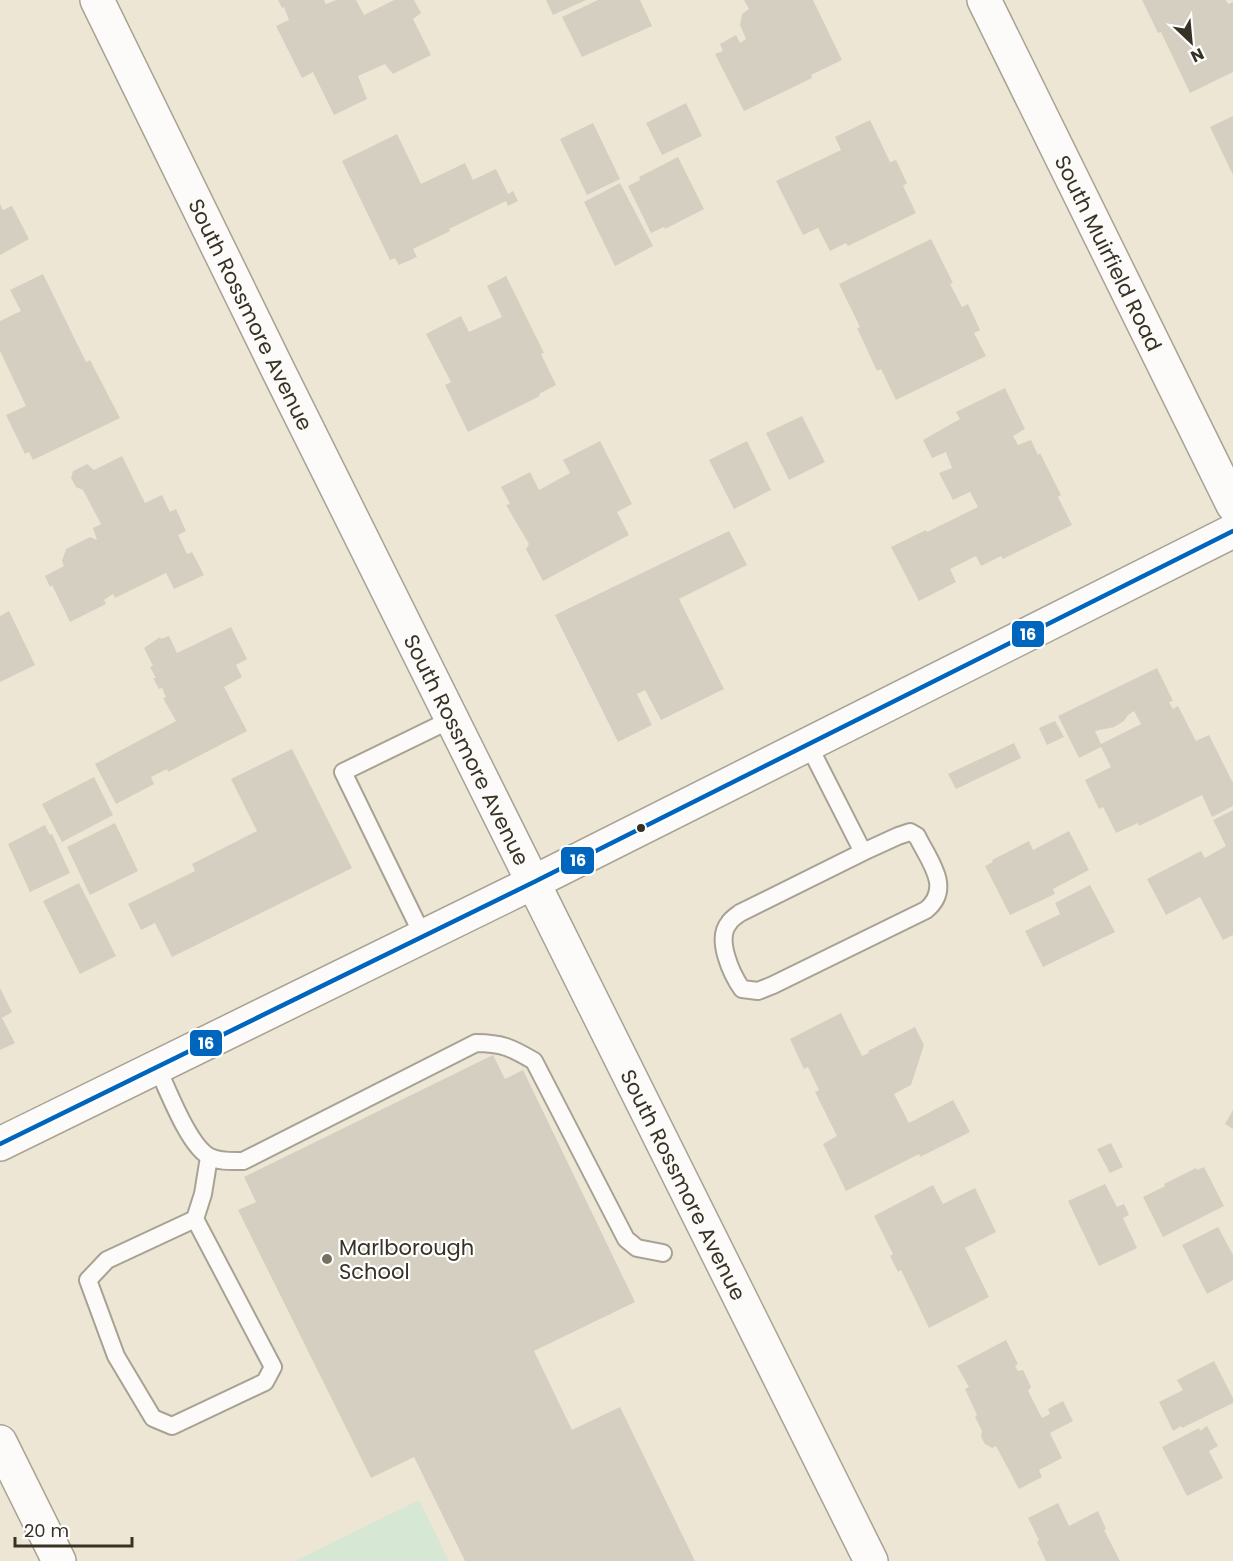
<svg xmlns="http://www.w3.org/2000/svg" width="1233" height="1561" viewBox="0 0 1233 1561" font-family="Poppins,sans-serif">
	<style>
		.green { fill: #d6e7d4 }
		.building { fill: #d5cfc1; fill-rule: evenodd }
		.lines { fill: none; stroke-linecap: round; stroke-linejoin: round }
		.service-casing { stroke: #a8a294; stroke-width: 20 }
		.minor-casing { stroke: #a8a294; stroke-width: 36 }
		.tertiary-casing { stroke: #a8a294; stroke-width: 36 }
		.secondary-casing { stroke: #a8a294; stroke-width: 36 }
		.service { stroke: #fcfbf9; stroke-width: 16 }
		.minor { stroke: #fcfbf9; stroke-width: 33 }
		.tertiary { stroke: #fcfbf9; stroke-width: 33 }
		.secondary { stroke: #fcfbf9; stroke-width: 33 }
		.bus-1-casing { stroke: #fff; stroke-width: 9 }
		.bus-1 { stroke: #0065bd; stroke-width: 4.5 }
		.bus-dot { fill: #383225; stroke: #fff; stroke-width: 2 }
		.poi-dot { fill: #787162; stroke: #fff; stroke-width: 2 }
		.labels { text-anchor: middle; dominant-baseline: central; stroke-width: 4.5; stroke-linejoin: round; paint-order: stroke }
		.street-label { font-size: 21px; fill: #383225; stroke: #fff }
		.poi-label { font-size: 21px; fill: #383225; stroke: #fff; text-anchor: start }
		.line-badge { stroke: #fff; stroke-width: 2 }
		.badge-label { font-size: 16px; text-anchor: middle; font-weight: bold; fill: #fff }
	</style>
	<rect width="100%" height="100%" fill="#eee6d4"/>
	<path class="green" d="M 419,1500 L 449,1561 L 295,1561 Z"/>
	<path class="building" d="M 278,0 L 324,0 L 326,4 L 336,0 L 356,0 L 364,15 L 394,0 L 414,0 L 421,13 L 413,19 L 431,55 L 393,74 L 385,64 L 358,76 L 367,99 L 334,115 L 313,72 L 302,78 L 276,26 L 289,20 L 284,7 L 282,8 Z
		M 546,0 L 586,0 L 553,15 Z
		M 598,0 L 640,0 L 652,26 L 582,57 L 562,17 Z
		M 744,0 L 813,0 L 842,60 L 811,75 L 812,78 L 744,111 L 715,54 L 723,51 L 720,44 L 736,35 L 740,43 L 746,39 L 740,25 L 742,14 L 749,9 Z
		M 1142,0 L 1226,0 L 1228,4 L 1233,2 L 1233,72 L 1190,93 L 1161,32 L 1158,33 Z
		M 686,103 L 702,136 L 662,155 L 646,123 Z
		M 1233,116 L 1233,175 L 1210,127 Z
		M 870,120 L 890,162 L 896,160 L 907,183 L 903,186 L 916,213 L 848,246 L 846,243 L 830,251 L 818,228 L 803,235 L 776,181 L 841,150 L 835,137 Z
		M 593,123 L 620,179 L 587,195 L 560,139 Z
		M 397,134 L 421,184 L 465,163 L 473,180 L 496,169 L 508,194 L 513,191 L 518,201 L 508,206 L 506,201 L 449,229 L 450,231 L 413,249 L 417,257 L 399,265 L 395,258 L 390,260 L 342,161 Z
		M 678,157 L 704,209 L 665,229 L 664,227 L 651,233 L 628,186 L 640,180 L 639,177 Z
		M 620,183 L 653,246 L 615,266 L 584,202 Z
		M 0,204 L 3,210 L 12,206 L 29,239 L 0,255 Z
		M 931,239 L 953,283 L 950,284 L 962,307 L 968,304 L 980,330 L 974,333 L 986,356 L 896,400 L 881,369 L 877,371 L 857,328 L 860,327 L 839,284 Z
		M 43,274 L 86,362 L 90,360 L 120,418 L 33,460 L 29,452 L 25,454 L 6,415 L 26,406 L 0,351 L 0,321 L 21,311 L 10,290 Z
		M 506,276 L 544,353 L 541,354 L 556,385 L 539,394 L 540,396 L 468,432 L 445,385 L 451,382 L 426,334 L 461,316 L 469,332 L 502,317 L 487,286 Z
		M 1005,388 L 1025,429 L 1013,436 L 1018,445 L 1031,440 L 1038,455 L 1040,453 L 1061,495 L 1058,497 L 1072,525 L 1003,559 L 1001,556 L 981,566 L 976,556 L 950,569 L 956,582 L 919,601 L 891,547 L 926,530 L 927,532 L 978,507 L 970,492 L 953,500 L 939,473 L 952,468 L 946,452 L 932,458 L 923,440 L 960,419 L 956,412 Z
		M 802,416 L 825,462 L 789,480 L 766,433 Z
		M 600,441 L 632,504 L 617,512 L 629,535 L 543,581 L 526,549 L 529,544 L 506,505 L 510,504 L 501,487 L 530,472 L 539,490 L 570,473 L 563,460 Z
		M 747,441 L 771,490 L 734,509 L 709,460 Z
		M 122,456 L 145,503 L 162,495 L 170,512 L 176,509 L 186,531 L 178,535 L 187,554 L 192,552 L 204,575 L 174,589 L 166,573 L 115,598 L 113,594 L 104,600 L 106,604 L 70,622 L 52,585 L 50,587 L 45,576 L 64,566 L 62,561 L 66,549 L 90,537 L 97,540 L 93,528 L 101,524 L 83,490 L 76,487 L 71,478 L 73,471 L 87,464 L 94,470 Z
		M 729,531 L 747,565 L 679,599 L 724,689 L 661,720 L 645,690 L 637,694 L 652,725 L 618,742 L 555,615 Z
		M 9,611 L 35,665 L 0,682 L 0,616 Z
		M 231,627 L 247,659 L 236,665 L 242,677 L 224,687 L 247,731 L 168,772 L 167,769 L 151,777 L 154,784 L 116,804 L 95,764 L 176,721 L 163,698 L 166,697 L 162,688 L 159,689 L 153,678 L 156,678 L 150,667 L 153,666 L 144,648 L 160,637 L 161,639 L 169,636 L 177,653 Z
		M 1157,668 L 1173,701 L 1169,702 L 1173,709 L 1178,706 L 1196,741 L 1209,735 L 1233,783 L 1233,806 L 1212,817 L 1202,795 L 1139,826 L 1138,823 L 1116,833 L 1103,807 L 1099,809 L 1085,780 L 1111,767 L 1101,747 L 1079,758 L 1058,716 ZM 1134,711 L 1141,724 L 1101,744 L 1095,731 L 1114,727 L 1124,721 L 1128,715 Z
		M 1055,721 L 1064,737 L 1047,745 L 1039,728 Z
		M 1014,743 L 1021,758 L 956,789 L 948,774 Z
		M 292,749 L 352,868 L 172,957 L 155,923 L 141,930 L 128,904 L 195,871 L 192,864 L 257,831 L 231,779 Z
		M 94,777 L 113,815 L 62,842 L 42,804 Z
		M 1233,810 L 1233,935 L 1223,940 L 1200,897 L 1166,915 L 1147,879 L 1201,851 L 1205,858 L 1226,846 L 1213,820 Z
		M 115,823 L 138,871 L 90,895 L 67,847 Z
		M 45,825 L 50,835 L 52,834 L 70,873 L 30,892 L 8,844 Z
		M 1069,831 L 1089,870 L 1053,889 L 1055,894 L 1010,915 L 985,866 L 993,862 L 992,860 L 1029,841 L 1033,850 Z
		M 79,883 L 116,956 L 80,974 L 43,901 Z
		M 1090,885 L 1115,932 L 1043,967 L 1025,931 L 1060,914 L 1055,903 Z
		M 0,988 L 12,1012 L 2,1018 L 15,1043 L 0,1050 Z
		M 841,1013 L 862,1056 L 869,1053 L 868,1051 L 915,1027 L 924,1045 L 911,1085 L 894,1094 L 909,1123 L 953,1100 L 970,1132 L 920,1157 L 919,1154 L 846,1191 L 823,1144 L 837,1136 L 815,1092 L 819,1090 L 808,1067 L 804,1069 L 790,1039 Z
		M 493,1055 L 505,1079 L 523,1070 L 635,1302 L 534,1351 L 572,1430 L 620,1407 L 695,1561 L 465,1561 L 414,1457 L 371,1478 L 238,1210 L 256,1202 L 244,1177 Z
		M 1233,1110 L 1233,1129 L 1225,1124 Z
		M 1111,1143 L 1123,1167 L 1110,1173 L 1097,1149 Z
		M 1204,1167 L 1224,1206 L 1163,1237 L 1143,1197 L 1165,1186 L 1164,1184 L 1196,1168 L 1197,1170 Z
		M 1105,1184 L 1117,1207 L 1124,1204 L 1129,1215 L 1123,1218 L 1137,1248 L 1099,1266 L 1068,1201 Z
		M 933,1185 L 943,1204 L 975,1188 L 996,1232 L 965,1248 L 989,1297 L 929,1328 L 901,1270 L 898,1272 L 890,1256 L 893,1254 L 874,1216 Z
		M 1218,1227 L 1233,1255 L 1233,1280 L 1207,1294 L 1182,1245 Z
		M 1006,1340 L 1018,1364 L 1015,1366 L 1018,1371 L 1023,1370 L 1031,1387 L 1028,1391 L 1042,1418 L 1050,1414 L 1048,1409 L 1063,1401 L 1073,1421 L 1050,1433 L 1062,1458 L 1039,1470 L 1042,1477 L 1019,1489 L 996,1446 L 992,1448 L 985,1444 L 981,1437 L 982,1431 L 975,1417 L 977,1415 L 965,1389 L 969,1387 L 957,1366 Z
		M 1214,1361 L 1233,1398 L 1233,1403 L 1182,1428 L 1181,1426 L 1173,1431 L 1159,1402 L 1183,1390 L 1177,1380 Z
		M 1207,1426 L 1218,1446 L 1209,1451 L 1223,1478 L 1187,1496 L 1162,1447 L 1199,1428 L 1200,1431 Z
		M 1058,1503 L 1069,1526 L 1098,1511 L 1106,1529 L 1104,1530 L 1120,1561 L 1046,1561 L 1037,1542 L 1039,1540 L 1028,1518 Z"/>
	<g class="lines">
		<defs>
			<path id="service" d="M 808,744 L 863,852
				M 910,832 L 917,836 C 929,861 953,888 926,910 L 773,985 L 758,991 L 742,989 C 732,975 715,939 729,923 C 731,919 736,916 740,913 L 863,852 L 898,836 Z
				M 423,936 L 343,772 L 452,719
				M 157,1067 C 168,1090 189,1147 210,1157 C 220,1162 232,1161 243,1161 L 476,1043 C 502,1043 512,1048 534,1061 L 626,1239 L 637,1248 L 663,1253
				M 195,1219 L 273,1367 L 265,1382 L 172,1426 L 153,1418 L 116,1356 L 88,1280 L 107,1260 L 195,1219 L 203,1194 L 209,1157"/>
			<g id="minor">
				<path id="s1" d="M 984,0 L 1233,505"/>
			</g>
			<path id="tertiary" d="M 0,1442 L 59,1561"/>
			<g id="secondary">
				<path id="s2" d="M 97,0 L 278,370 L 871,1561"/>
				<path d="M 0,1144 L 534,882 L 1233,531"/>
			</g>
		</defs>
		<use href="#service" class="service-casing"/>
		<use href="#minor" class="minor-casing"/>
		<use href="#tertiary" class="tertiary-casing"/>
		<use href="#secondary" class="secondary-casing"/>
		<use href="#service" class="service"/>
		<use href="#minor" class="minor"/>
		<use href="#tertiary" class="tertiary"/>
		<use href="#secondary" class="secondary"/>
		<defs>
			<path id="bus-1" d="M 0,1144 L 534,882 L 1233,531"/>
		</defs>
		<use href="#bus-1" class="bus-1-casing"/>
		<use href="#bus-1" class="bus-1"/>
	</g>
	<circle class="bus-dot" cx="641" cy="828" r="5"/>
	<circle class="poi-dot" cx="327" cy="1259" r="6"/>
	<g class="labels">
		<g class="street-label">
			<text stroke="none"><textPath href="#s1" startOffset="282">South Muirfield Road</textPath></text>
			<text stroke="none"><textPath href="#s2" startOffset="350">South Rossmore Avenue</textPath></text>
			<text stroke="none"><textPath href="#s2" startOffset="836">South Rossmore Avenue</textPath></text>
			<text stroke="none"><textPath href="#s2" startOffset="1322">South Rossmore Avenue</textPath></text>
		</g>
		<g class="poi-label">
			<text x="339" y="1247">Marlborough<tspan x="339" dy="24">School</tspan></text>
		</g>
	</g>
	<g class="line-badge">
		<rect x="1011" y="620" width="34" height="28" rx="6" fill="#0065bd"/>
		<rect x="560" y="846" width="35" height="29" rx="6" fill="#0065bd"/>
		<rect x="189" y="1029" width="34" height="28" rx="6" fill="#0065bd"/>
	</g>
	<g class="badge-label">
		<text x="1028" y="640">16</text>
		<text x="578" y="866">16</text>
		<text x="206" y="1049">16</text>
	</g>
	<g transform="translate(1191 42) rotate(154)" stroke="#ffffff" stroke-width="4.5" paint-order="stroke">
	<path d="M0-4.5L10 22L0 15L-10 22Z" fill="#383225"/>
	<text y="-9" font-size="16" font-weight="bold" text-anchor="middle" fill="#383225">N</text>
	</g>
	<path d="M15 1537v9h117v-9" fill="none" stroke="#383225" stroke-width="3"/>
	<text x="24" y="1537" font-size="18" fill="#383225" stroke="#ffffff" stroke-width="4.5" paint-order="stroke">20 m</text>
</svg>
